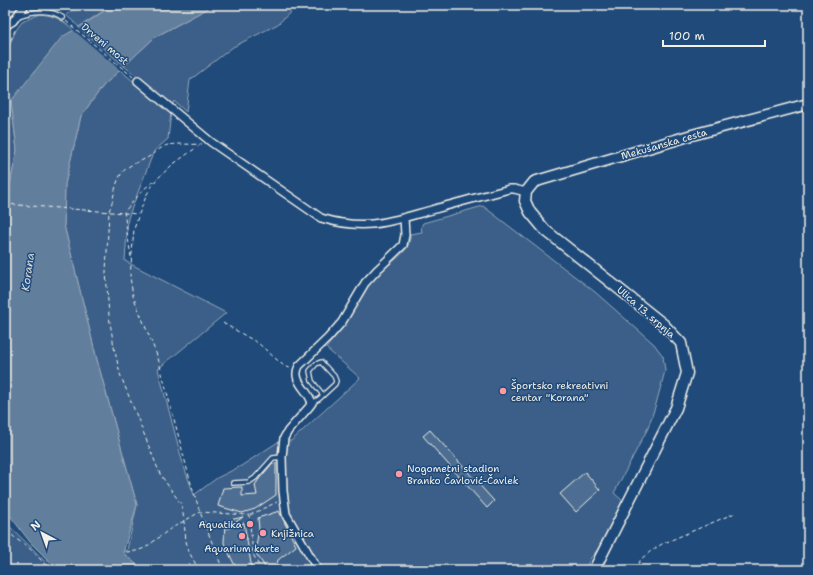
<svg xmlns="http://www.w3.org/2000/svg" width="813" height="575" viewBox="0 0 813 575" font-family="'Shantell Sans',sans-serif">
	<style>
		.green { fill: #3a5f88; stroke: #97a8b8 }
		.water { fill: #627e9d; stroke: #9cacbb }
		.pier { fill: #1f4a7a }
		.building { fill: #4d6e92; stroke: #f4f1e8 }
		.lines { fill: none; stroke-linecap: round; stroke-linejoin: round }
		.lane-casing { stroke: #f4f1e8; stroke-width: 6 }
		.street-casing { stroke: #f4f1e8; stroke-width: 10 }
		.secondary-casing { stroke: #f4f1e8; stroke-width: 13 }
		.path { stroke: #f4f1e8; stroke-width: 1; stroke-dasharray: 4 3; stroke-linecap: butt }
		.lane { stroke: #1f4a7a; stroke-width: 3.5 }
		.street { stroke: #1f4a7a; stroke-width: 7 }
		.secondary { stroke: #1f4a7a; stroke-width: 10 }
		.poi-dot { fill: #ff9aa2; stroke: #1f4a7a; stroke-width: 1.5 }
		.labels { text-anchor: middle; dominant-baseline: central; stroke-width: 3; stroke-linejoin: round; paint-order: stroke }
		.street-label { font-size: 10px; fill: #f4f1e8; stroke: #1f4a7a }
		.poi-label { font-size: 10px; fill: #f4f1e8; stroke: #1f4a7a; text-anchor: start }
		.water-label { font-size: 11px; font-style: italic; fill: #dee0dd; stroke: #1f4a7a }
	</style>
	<rect width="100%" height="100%" fill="#1f4a7a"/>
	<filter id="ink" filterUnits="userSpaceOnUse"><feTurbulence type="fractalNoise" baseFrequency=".025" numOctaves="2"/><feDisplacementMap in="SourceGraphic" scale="8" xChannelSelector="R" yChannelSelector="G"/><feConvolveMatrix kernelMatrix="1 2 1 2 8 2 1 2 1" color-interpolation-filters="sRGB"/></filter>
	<g filter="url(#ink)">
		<path class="green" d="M 83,5 L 112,5 L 79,27 L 66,15 Z
			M 214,5 L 298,5 L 278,24 L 233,47 L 190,80 L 186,112 L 174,101 L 173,105 L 124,66 L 155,37 Z
			M 40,14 C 56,16 61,19 74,30 L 11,101 L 17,150 L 7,199 L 5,198 L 5,149 L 8,135 L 5,118 L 5,55 L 16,30 L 22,22 Z
			M 120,70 L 171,113 L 168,139 L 154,151 L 128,218 L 125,261 L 226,313 L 158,369 L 183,464 L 194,495 L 217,478 L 241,466 L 281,440 L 291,441 L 360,378 L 326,348 C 346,326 357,297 377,275 C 389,262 412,253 410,234 L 422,232 L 421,227 L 423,223 L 483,206 L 595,292 L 654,344 L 663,356 L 665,371 L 656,404 L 648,428 L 614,493 L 624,502 L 603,543 L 590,559 L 585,570 L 143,570 L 123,553 L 123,551 L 127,550 L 137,505 L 97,360 L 64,225 L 65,184 L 81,116 L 103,86 Z
			M 5,522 L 33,549 L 53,570 L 5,570 Z"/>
		<path class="water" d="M 112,5 L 214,5 L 155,37 L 103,86 L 81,116 L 65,184 L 64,225 L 97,360 L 137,505 L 123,553 L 143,570 L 58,570 L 30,542 L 5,509 L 5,210 L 17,150 L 11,101 L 62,37 L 94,18 Z"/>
		<path class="pier" d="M 76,26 L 125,68 L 121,71 L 72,29 Z"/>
		<path class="building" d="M 430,430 L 494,501 L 487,508 L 423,436 Z
			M 276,463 L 276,495 L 255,509 L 242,513 L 218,506 L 223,488 L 242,487 L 242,496 L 257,495 L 255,485 L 259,479 L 271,465 Z
			M 585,472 L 600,490 L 576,512 L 560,494 Z
			M 279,511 L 296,546 L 278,560 L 277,565 L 269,570 L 267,570 L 255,552 L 259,529 L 258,518 Z
			M 243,517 L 226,529 L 244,523 L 252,569 L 237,570 L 224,543 L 225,521 Z"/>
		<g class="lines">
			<defs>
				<path id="lane" d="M 18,16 C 33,11 50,8 63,18
					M 312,403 L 319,399 L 335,384 L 336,381 L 334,376 L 321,362 L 316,364 L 310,371 L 312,381 L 323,395
					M 233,483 L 249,482 L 255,478 L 273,458 L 282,457"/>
				<path id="street" d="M 5,26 L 13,21 L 25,5
					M 138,81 L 211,142 L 321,218 C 367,232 391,221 435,209 C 459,202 484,196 509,189 L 514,189 L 526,192
					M 318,570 L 286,514 L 283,491 L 282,457 L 284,438 L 288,431 L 309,407 L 312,403 C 308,389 291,381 299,366 L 328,338 L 342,322 L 365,283 L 378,269 L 403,245 L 405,235 L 404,218"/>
				<path id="secondary" d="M 594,570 L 676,408 L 687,373 L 681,343 L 663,324 L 545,230 L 530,212 L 525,201 L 526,192 L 534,182 L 540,180 L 692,135 L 808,104"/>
			</defs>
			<use href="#lane" class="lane-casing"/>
			<use href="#street" class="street-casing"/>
			<use href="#secondary" class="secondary-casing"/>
			<path class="path" d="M 66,21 L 133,77
				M 5,53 L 16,28
				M 5,124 L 7,134 L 5,143
				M 200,145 L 172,165 L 156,180 L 147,194 L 139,214 L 134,229 L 130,277 L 133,296 L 158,358 L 190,480 L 200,512 L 223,570
				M 5,204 L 138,214
				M 131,257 L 124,212 L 144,189 L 154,181
				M 223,323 L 258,343 L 284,366 L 290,368
				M 250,515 L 277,502
				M 5,523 C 12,538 15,538 28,547 C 36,554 43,562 49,570
				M 126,552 L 136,551 L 145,548 L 170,529 L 200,512 L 249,515 L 253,554 L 261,570
				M 636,569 L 640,570
				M 199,570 L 189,552 L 186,541 L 183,513 L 181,504 L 160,474 L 120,374 L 114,347 L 109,316 L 106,272 L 109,211 C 114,200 114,187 120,176 C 127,163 140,163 150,156 C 155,153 162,146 168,145 C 179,143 191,145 202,144
				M 635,570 L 641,559 L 651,551 L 662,544 L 735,513
				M 674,570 L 677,567"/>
			<use href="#lane" class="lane"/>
			<use href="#street" class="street"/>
			<use href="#secondary" class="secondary"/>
		</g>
	</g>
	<g class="poi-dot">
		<circle cx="503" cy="391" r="4"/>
		<circle cx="399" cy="474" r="4"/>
		<circle cx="250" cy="524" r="4"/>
		<circle cx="263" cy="533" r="4"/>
		<circle cx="242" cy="536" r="4"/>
	</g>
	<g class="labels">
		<g class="street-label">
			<text transform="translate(105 44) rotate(40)">Drveni most</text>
			<text transform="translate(664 144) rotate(-16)">Mekušanska cesta</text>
			<text transform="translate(646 312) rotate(41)">Ulica 13. srpnja</text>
		</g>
		<g class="poi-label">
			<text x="511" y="385">Športsko rekreativni<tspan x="511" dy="12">centar "Korana"</tspan></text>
			<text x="407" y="468">Nogometni stadion<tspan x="407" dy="12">Branko Čavlović-Čavlek</tspan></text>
			<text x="242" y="524" text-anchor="end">Aquatika</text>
			<text x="271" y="533">Knjižnica</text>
			<text x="242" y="548" text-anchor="middle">Aquarium karte</text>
		</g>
		<g class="water-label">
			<text transform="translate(28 272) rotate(-82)">Korana</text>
		</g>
	</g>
	<rect width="813" height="575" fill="none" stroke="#1f4a7a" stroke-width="20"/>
	<rect x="10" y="10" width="793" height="555" fill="none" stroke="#f4f1e8" stroke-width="1.5" filter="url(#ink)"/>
	<g transform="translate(42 533) rotate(319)" stroke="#1f4a7a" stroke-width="3" paint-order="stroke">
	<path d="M0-3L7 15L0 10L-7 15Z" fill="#f4f1e8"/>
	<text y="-6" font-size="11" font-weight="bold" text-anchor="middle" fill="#f4f1e8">N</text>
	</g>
	<path d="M663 40v6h102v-6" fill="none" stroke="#f4f1e8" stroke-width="2"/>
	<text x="669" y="40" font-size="12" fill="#f4f1e8" stroke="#1f4a7a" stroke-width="3" paint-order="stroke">100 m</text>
</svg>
